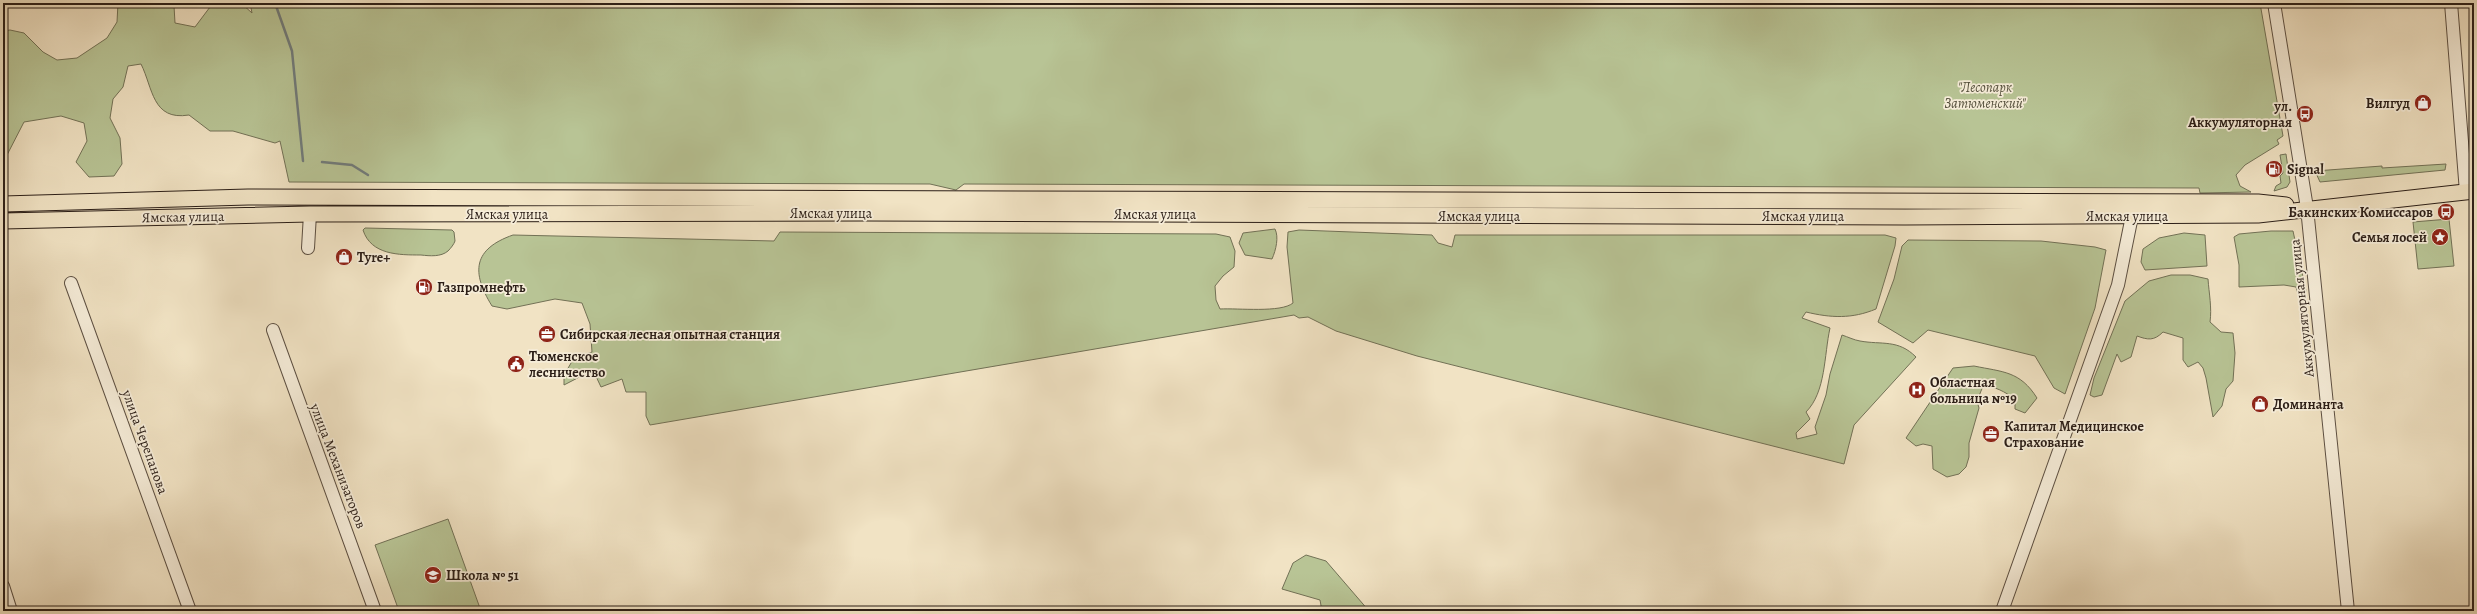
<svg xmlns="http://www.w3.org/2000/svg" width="2477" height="614" viewBox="0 0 2477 614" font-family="Alegreya,serif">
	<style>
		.green { fill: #b8c495; stroke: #727156 }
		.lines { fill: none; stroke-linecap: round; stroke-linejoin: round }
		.stream { stroke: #717c7c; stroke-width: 2.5 }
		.minor-casing { stroke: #5c4f42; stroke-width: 14 }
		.major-casing { stroke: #2b1e17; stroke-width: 17 }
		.minor { stroke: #f6edd9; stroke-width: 12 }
		.major { stroke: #f1e3c4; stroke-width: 15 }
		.labels { text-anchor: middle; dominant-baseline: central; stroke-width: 3.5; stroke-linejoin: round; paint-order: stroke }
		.park-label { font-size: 14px; font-style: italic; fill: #55503d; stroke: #f6edd9 }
		.poi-label { font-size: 14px; font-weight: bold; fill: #2b1e17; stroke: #f6edd9; text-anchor: start }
		.street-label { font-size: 14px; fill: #2b1e17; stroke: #f6edd9 }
	</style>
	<rect width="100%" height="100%" fill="#f1e3c4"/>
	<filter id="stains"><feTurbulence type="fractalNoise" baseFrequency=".005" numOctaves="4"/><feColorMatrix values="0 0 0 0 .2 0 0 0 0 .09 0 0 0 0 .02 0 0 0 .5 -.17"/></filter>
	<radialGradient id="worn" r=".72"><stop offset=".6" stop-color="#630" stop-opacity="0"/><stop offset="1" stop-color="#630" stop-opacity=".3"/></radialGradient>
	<path class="green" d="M 118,3 L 180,3 L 174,6 L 175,23 L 195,27 L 213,3 L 241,3 L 252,13 L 250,3 L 2260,3 L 2283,136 L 2277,140 L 2279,144 L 2245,165 L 2236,175 L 2240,186 L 2251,192 L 2200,193 L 2199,188 L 964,184 L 956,190 L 930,184 L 289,182 L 280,141 L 275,143 L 233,131 L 210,131 L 189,115 C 152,121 153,88 141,64 L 128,66 L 123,87 L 113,99 L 110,118 L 120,138 L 122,164 L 114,176 L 89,177 L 76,162 L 87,141 L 84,123 L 61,116 L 24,122 L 7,155 L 3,157 L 3,31 L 10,30 L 24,33 L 43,52 L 57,60 L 77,58 L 107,38 L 117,22 Z
		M 2286,154 L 2290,182 L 2287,187 L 2274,191 L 2276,186 L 2281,183 L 2280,176 L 2283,173 L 2280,155 Z
		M 2446,164 L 2445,170 L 2320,182 L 2315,171 L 2382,166 L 2382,168 Z
		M 2449,219 L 2454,266 L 2418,269 L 2413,222 Z
		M 365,228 L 452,230 L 454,232 L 455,241 C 454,244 451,248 448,251 C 441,257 430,256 421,255 C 399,255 371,255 363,230 Z
		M 1275,229 C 1279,237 1276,250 1272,259 L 1245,255 L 1239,243 L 1243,233 Z
		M 1299,230 L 1432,235 L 1438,243 L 1452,247 L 1455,235 L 1885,235 L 1896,238 L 1895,246 L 1876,309 C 1852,319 1831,318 1806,312 L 1802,318 L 1830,328 C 1824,355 1826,392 1806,412 L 1810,419 L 1796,433 L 1797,439 L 1817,434 L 1815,427 L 1826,395 L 1830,374 L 1842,335 C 1848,337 1854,340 1860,341 C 1882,345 1898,339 1916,357 L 1854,425 L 1844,464 L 1417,356 L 1336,331 L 1308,317 L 1299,318 L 1294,315 L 650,425 L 646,416 L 646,392 L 626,392 L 622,379 L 601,387 L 593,370 L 564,385 L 564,375 L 574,358 L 592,352 L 590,324 L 582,303 L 555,299 L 507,309 L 492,306 C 471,272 473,249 513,235 L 774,241 L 780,232 L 1216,234 L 1230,237 L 1235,251 L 1234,267 L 1223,276 L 1215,286 L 1216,300 L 1220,309 C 1238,308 1281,313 1293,303 L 1287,247 L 1288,232 Z
		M 2271,231 L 2293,231 L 2306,291 L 2304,294 L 2298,294 L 2296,287 L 2284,285 L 2239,287 L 2239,265 L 2234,237 L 2239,234 Z
		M 2184,233 L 2205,235 L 2207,266 L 2145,270 L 2141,262 L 2143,249 L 2159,238 Z
		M 1908,240 L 2041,241 L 2095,247 L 2106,250 L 2095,308 L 2065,394 L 2054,388 L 2035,356 L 1928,330 L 1913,343 L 1878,322 L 1894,279 L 1902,246 Z
		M 2171,275 L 2190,275 L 2208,279 C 2209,293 2212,308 2210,322 L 2221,332 L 2233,333 L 2235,353 L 2233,381 L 2226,389 L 2222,406 L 2213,417 L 2206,378 L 2203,368 L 2198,362 L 2188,367 L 2183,360 L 2183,338 L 2163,332 C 2154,341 2148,340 2137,336 L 2131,357 L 2121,362 L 2117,354 L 2102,395 L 2094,397 L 2090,395 L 2094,378 L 2125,301 L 2149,281 Z
		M 1974,366 C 2003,372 2020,371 2037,398 L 2025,413 L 2015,409 L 2015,399 C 2005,392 1995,386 1983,386 L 1977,401 L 1979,408 L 1969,443 L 1969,457 L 1966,467 L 1959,474 L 1947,477 L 1933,469 L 1932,446 L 1923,444 L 1916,446 L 1906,438 L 1953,368 Z
		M 448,519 L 481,611 L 399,611 L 375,545 Z
		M 1306,555 L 1326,561 L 1369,611 L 1322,611 L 1320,600 L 1282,589 L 1293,563 Z"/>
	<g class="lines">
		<path class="stream" d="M 275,3 L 292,51 L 303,161
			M 322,162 L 352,165 L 368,175"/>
		<defs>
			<path id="minor" d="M 2274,3 L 2307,208 L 2348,611
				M 2451,3 L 2466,192
				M 308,248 L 310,214
				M 71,283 L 190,611
				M 273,330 L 375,611
				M 3,586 L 11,611
				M 2002,611 L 2118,285 L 2132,216"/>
			<path id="major" d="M 3,204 L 248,197 L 2258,202 L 2286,205
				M 3,221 L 310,214 L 866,213 L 1905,217 L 2258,215 L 2474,191"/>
		</defs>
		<use href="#minor" class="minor-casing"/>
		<use href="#major" class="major-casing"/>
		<use href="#minor" class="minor"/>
		<use href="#major" class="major"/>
	</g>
	<defs>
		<symbol id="shop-disc" viewBox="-11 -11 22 22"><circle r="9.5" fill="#8f2418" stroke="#f6edd9"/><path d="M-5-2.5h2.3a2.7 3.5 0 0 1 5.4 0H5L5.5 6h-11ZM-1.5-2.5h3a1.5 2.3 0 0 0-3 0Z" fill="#fff"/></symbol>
		<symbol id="bus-disc" viewBox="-11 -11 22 22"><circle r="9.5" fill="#8f2418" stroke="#f6edd9"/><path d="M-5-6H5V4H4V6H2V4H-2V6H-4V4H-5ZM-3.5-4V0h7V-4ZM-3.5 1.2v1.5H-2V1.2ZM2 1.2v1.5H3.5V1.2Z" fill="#fff"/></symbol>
		<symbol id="fuel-disc" viewBox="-11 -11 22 22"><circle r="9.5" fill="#8f2418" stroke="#f6edd9"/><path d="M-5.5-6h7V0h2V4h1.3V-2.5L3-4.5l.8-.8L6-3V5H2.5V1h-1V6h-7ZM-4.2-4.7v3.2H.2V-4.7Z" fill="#fff"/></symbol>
		<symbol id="sight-disc" viewBox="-11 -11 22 22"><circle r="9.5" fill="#8f2418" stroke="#f6edd9"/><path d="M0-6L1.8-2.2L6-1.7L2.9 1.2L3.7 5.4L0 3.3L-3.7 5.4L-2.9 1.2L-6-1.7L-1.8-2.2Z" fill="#fff"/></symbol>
		<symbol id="office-disc" viewBox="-11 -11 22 22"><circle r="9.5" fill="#8f2418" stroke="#f6edd9"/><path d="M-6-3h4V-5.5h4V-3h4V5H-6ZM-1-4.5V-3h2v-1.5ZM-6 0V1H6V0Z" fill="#fff"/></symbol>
		<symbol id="civic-disc" viewBox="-11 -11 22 22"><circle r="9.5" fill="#8f2418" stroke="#f6edd9"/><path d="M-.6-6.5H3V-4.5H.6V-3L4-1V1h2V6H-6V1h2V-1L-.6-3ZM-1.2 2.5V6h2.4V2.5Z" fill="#fff"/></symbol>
		<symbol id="hospital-disc" viewBox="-11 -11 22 22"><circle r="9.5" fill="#8f2418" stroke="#f6edd9"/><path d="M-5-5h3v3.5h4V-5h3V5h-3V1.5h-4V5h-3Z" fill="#fff"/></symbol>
		<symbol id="school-disc" viewBox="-11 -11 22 22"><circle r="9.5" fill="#8f2418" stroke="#f6edd9"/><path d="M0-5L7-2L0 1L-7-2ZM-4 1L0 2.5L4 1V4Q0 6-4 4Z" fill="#fff"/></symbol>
	</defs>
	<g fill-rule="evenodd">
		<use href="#shop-disc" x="2413" y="93" width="20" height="20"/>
		<use href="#bus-disc" x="2295" y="104" width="20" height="20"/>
		<use href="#fuel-disc" x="2264" y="159" width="20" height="20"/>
		<use href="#bus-disc" x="2436" y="202" width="20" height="20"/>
		<use href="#sight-disc" x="2430" y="227" width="20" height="20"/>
		<use href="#shop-disc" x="334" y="247" width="20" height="20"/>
		<use href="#fuel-disc" x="414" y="277" width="20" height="20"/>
		<use href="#office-disc" x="537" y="324" width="20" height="20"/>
		<use href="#civic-disc" x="506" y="354" width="20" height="20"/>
		<use href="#hospital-disc" x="1907" y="380" width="20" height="20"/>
		<use href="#shop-disc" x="2250" y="394" width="20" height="20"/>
		<use href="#office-disc" x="1981" y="424" width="20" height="20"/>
		<use href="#school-disc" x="423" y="565" width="20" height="20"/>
	</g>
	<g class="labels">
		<g class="park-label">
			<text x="1985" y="87">"Лесопарк<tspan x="1985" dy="16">Затюменский"</tspan></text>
		</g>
		<g class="poi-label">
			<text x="2410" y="103" text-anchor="end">Вилгуд</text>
			<text x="2292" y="106" text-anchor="end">ул.<tspan x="2292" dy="16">Аккумуляторная</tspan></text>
			<text x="2287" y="169">Signal</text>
			<text x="2433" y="212" text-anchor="end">Бакинских Комиссаров</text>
			<text x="2427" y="237" text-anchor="end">Семья лосей</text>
			<text x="357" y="257">Tyre+</text>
			<text x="437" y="287">Газпромнефть</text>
			<text x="560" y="334">Сибирская лесная опытная станция</text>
			<text x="529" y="356">Тюменское<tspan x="529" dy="16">лесничество</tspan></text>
			<text x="1930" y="382">Областная<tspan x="1930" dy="16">больница №19</tspan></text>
			<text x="2273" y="404">Доминанта</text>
			<text x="2004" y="426">Капитал Медицинское<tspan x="2004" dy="16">Страхование</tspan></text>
			<text x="446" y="575">Школа № 51</text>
		</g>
		<g class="street-label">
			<text x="831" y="213">Ямская улица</text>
			<text x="507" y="214">Ямская улица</text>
			<text x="1155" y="214">Ямская улица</text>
			<text x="1479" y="216">Ямская улица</text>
			<text x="1803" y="216">Ямская улица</text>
			<text x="2127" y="216">Ямская улица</text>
			<text transform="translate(183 217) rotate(-1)">Ямская улица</text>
			<text transform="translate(2302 308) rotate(-96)">Аккумуляторная улица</text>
			<text transform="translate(145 442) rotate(70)">улица Черепанова</text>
			<text transform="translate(338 466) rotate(69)">улица Механизаторов</text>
		</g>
	</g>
	<rect width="2477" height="614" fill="none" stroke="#f1e3c4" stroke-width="16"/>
	<rect x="4" y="4" width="2469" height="606" fill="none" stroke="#2b1e17" stroke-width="2"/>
	<rect x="8" y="8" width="2461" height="598" fill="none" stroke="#2b1e17"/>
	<rect width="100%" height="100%" filter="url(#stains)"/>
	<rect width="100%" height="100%" fill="url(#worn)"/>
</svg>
